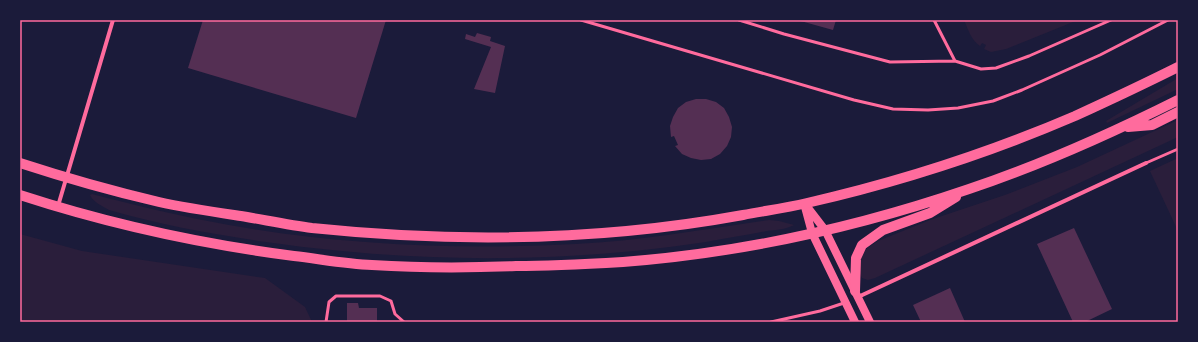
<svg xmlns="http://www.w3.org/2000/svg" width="1198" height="342" viewBox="0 0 1198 342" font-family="Arial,sans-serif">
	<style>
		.green { fill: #2a1e3b }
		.building { fill: #542f53 }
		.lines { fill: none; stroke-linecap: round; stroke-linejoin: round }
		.service { stroke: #ff6b9d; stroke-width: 3 }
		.minor { stroke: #ff6b9d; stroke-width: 4 }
		.secondary { stroke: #ff6b9d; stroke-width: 8 }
		.primary { stroke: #ff6b9d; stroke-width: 10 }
		.neatline { fill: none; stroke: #ff6b9d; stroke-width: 1.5 }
	</style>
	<rect width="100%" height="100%" fill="#1b1b3a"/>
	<path class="green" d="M 964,20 L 1078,20 L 1006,49 L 991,52 L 984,49 L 986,45 L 982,43 L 980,46 C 971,40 968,29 964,20 Z
		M 1178,78 L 1178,89 L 1107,123 L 1106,121 Z
		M 1178,120 L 1178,137 L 875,278 L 868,280 L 862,278 L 860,274 L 860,259 L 866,249 L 878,241 L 930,220 L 1005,195 L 1077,167 Z
		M 1178,158 L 1178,231 L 1150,171 Z
		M 92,194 C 138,206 183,217 229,225 C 343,245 460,250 575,244 C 640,241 704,229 769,220 L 779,221 L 794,225 C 787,229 776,230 767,231 C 747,235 726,238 706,242 C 560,264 411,263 266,242 C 213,234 160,225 109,210 C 102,206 93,202 90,195 Z
		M 20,234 L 82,251 L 265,278 L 305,307 L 312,322 L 20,322 Z"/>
	<path class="building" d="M 203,20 L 386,20 L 356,118 L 188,68 Z
		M 797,20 L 836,20 L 833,30 Z
		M 477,33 L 491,37 L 490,41 L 505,46 L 495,93 L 474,89 L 491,47 L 465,39 L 466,34 L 475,37 Z
		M 696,99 L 706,99 L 716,102 L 724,108 L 729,117 L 732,127 L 731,137 L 727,146 L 720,154 L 711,159 L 701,160 L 691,158 L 682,154 L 675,146 L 678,145 L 674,136 L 671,137 L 670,126 L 673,117 L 678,108 L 686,102 Z
		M 1074,228 L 1112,309 L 1085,322 L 1073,322 L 1037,244 Z
		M 950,288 L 965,322 L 921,322 L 913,305 Z
		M 347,303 L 358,303 L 359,308 L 377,308 L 377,322 L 347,322 Z"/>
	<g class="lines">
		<path class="service" d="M 581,20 L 854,100 L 893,109 L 928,110 L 958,108 L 993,101 L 1022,90 L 1100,55 L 1168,20
			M 739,20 L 784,34 L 890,62 L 955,61 L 981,69 L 996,68 L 1029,56 L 1111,20
			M 934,20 L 955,61
			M 1146,163 L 1178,149
			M 326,322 L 329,302 L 336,296 L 380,296 L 391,301 L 395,314 L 404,322
			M 771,322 L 820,311 L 844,303"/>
		<path class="minor" d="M 58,206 L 113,20
			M 858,297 L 1146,163"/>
		<path class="secondary" d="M 805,204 L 825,230 L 870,322
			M 805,207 L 812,233 L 855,322"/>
		<path class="primary" d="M 1128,127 L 1152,125 L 1178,112
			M 20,163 C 66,178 112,191 159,202 C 186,208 214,212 241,216 C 265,220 289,225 312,228 C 456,243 601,241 743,215 C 764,211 786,208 807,203 C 899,182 989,153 1075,116 C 1110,100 1144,84 1178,67
			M 20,195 C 109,224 201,244 294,256 C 320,259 346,264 372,265 C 420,268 468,268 516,266 C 551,266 588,264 623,262 C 740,253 858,227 969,189 C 1041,165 1110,134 1178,100
			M 855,291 L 856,258 L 862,245 L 883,230 L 930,213 L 956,197"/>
	</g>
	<rect width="1198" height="342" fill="none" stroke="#1b1b3a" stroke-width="42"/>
	<rect x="21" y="21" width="1156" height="300" class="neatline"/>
</svg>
